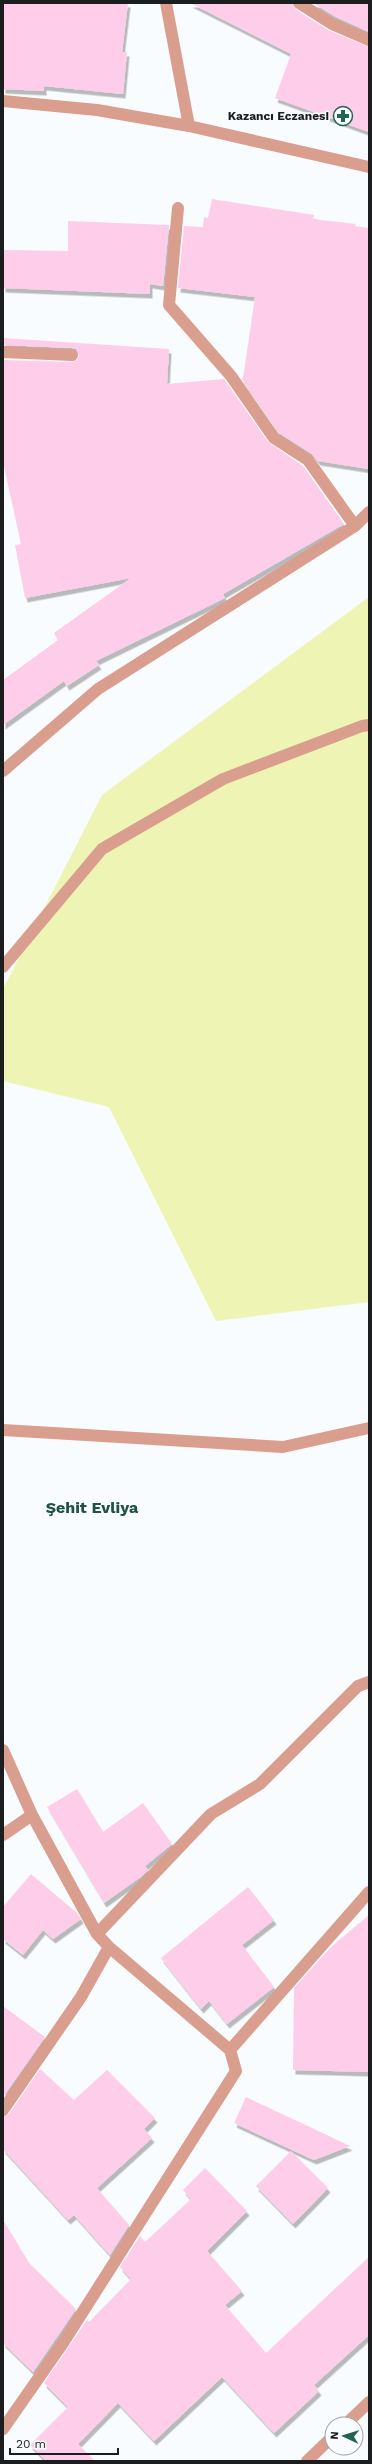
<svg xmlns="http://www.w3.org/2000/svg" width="372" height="2464" viewBox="0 0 372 2464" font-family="'Work Sans',sans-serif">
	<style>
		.green { fill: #eef4b3 }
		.building { fill: #fdcdea; filter: url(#shadow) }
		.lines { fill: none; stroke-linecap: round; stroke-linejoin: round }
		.minor { stroke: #da9e8f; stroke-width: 12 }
		.labels { text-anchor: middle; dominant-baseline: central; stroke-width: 3.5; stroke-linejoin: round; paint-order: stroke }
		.poi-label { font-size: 12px; font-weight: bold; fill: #1b1d1f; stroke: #f9fcfe; text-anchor: end }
		.district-label { font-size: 16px; font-weight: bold; fill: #205244; stroke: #f9fcfe }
	</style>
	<defs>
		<filter id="shadow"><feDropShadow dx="2.5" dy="4.5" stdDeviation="0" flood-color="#0004"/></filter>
	</defs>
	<rect width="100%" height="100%" fill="#f9fcfe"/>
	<path class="green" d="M 369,597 L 369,1302 L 216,1321 L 109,1107 L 3,1081 L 3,989 L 102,795 Z"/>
	<path class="building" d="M 3,3 L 128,3 L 122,52 L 127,52 L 123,94 L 44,86 L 44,91 L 3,89 Z
		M 190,3 L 292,3 L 295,9 L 328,30 L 369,47 L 369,132 L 275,98 L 291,54 Z
		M 313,3 L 369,3 L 369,32 L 336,17 Z
		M 212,199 L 314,215 L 313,219 L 356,224 L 355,226 L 369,228 L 369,469 L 318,461 L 312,454 L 279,433 L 241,378 L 243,378 L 255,297 L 178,288 L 184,226 L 203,227 L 204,217 L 208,218 Z
		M 68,221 L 169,225 L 163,286 L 150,284 L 150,294 L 3,288 L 3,250 L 68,251 Z
		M 3,338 L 169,349 L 167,384 L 224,379 L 268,442 L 303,466 L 344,524 L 223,594 L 225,598 L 96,661 L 99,665 L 67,686 L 64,681 L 3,725 L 3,680 L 58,640 L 54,633 L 131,578 L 25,598 L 15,545 L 21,544 L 3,462 L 3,360 L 72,362 L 78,359 L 79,355 L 76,349 L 72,348 L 3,345 Z
		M 77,1789 L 103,1832 L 143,1803 L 172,1844 L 145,1866 L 148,1870 L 142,1876 L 104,1903 L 47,1807 Z
		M 31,1874 L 77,1913 L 81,1919 L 53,1939 L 43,1930 L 23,1955 L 3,1939 L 3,1907 Z
		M 248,1887 L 274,1920 L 242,1945 L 274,1987 L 227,2024 L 209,2001 L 201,2009 L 161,1958 Z
		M 369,1915 L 369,2072 L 293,2070 L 294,1988 L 331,1947 Z
		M 3,2006 L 45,2037 L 3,2097 Z
		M 40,2069 L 74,2100 L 107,2070 L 155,2118 L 144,2129 L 152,2138 L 97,2188 L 129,2225 L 110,2255 L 74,2215 L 68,2220 L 3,2149 L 3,2117 L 9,2114 Z
		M 246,2097 L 310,2127 L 350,2146 L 314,2160 L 234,2123 Z
		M 291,2151 L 328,2188 L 293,2224 L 256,2186 Z
		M 205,2168 L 247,2211 L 207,2251 L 242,2291 L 225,2305 L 266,2353 L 369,2257 L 369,2335 L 314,2385 L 319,2391 L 274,2433 L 222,2377 L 154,2441 L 118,2403 L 78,2444 L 95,2461 L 46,2461 L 30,2445 L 68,2407 L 44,2383 L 87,2320 L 89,2322 L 131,2279 L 120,2267 L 140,2236 L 145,2242 L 191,2199 L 183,2190 Z
		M 3,2220 L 29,2263 L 76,2309 L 33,2372 L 3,2343 Z"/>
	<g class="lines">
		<path class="minor" d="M 166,3 L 189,126
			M 299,3 L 332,24 L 369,40
			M 3,101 L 97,110 L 189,126 L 369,167
			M 178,208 L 169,305 L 231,376 L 274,438 L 308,460 L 355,526
			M 3,352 L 72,355
			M 3,771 L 98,689 L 355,526 L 369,512
			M 3,967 L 102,849 L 223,779 L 362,726 L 369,725
			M 3,1430 L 283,1447 L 369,1428
			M 3,1750 L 32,1815 L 97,1934 L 109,1947 L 230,2050
			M 3,1835 L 32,1815
			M 97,1934 L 211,1814 L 260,1784 L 358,1686 L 369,1682
			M 3,2110 L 81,1997 L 109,1947
			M 346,2424 L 369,2402
			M 3,2429 L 63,2343 L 236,2071 L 230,2050 L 369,1892
			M 307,2461 L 332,2437"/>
	</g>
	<defs>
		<symbol id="pharmacy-ring" viewBox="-11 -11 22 22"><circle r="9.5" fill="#f9fcfe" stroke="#236351" stroke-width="1.5"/><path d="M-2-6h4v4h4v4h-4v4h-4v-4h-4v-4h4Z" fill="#236351"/></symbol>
	</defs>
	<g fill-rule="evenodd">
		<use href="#pharmacy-ring" x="332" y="105" width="22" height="22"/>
	</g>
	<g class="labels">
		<g class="poi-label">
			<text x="329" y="116">Kazancı Eczanesi</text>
		</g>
		<g class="district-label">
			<text x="92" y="1507">Şehit Evliya</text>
		</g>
	</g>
	<rect width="372" height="2464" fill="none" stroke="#1b1d1f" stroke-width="8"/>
	<g transform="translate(344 2436) rotate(274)"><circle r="19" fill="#f9fcfe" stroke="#a0a3a5"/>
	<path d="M0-3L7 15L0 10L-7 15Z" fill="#236351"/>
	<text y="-6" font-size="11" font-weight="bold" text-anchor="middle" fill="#1b1d1f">N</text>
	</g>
	<path d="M10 2448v6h108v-6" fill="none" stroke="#1b1d1f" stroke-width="2"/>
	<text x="16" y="2448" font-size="12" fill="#1b1d1f" stroke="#f9fcfe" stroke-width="3" paint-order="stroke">20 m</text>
</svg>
